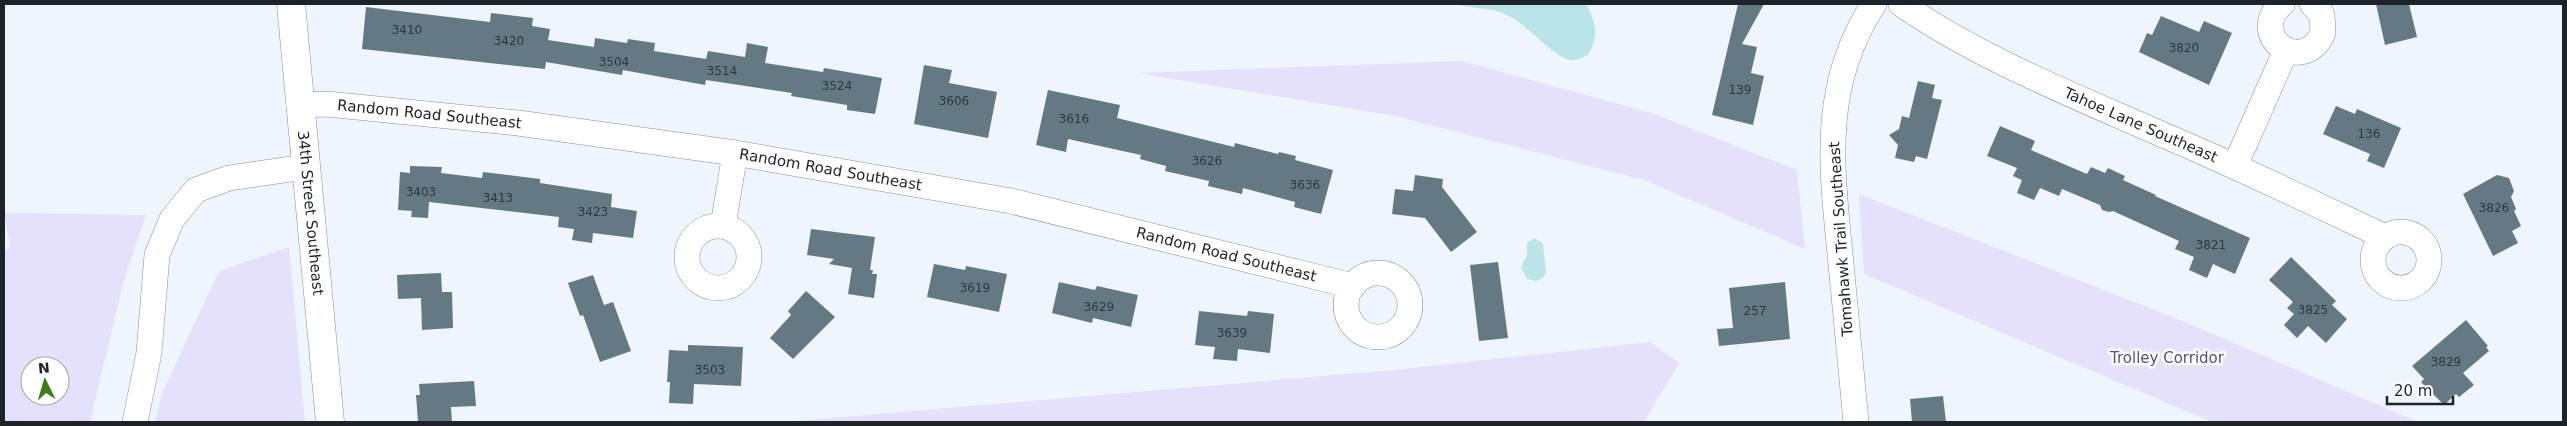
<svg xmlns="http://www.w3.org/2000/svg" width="2567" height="426" viewBox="0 0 2567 426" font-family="'DejaVu Sans',sans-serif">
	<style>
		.green { fill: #e5e0fc; fill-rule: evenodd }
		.water { fill: #bbe4e8 }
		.building { fill: #647983 }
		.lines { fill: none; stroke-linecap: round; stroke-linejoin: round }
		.street-casing { stroke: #81909f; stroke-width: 26 }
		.secondary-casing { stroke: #81909f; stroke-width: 29 }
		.street { stroke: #fff; stroke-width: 25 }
		.secondary { stroke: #fff; stroke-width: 28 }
		.labels { text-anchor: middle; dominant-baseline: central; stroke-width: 5; stroke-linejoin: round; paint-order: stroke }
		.number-label { font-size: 12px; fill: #2f3840 }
		.street-label { font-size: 15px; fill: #1d2329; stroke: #fff }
		.park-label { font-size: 15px; fill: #594f7c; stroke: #fff }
	</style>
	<rect width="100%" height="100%" fill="#eff5fc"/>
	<path class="green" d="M 1462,61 L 1652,113 L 1797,170 L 1805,249 L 1644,180 L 1395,116 L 1138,73 Z
		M 1859,194 L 2183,321 L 2418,422 L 2212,422 L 1864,274 Z
		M 4,213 L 146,215 L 124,280 L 90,422 L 4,422 L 4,252 L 10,246 ZM 30,366 L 60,366 L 60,396 L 30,396 Z
		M 289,247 L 305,422 L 155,422 L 162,393 L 219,271 Z
		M 1650,342 L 1679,363 L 1644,422 L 784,422 L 1394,370 Z"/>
	<path class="water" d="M 1454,4 L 1586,4 C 1596,21 1599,37 1588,55 C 1583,57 1576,61 1570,60 C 1553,57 1526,23 1507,15 C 1490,7 1471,9 1454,4 Z
		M 1534,238 L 1543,243 L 1546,272 L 1543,278 L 1536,281 L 1527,279 L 1521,267 L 1527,255 L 1527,243 Z"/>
	<path class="building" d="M 1738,4 L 1764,4 L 1742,44 L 1757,47 L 1751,73 L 1764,76 L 1753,125 L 1712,115 Z
		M 2376,4 L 2409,4 L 2417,37 L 2385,45 Z
		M 366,7 L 490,22 L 491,13 L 533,18 L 532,26 L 550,29 L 548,40 L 594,47 L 595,38 L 627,43 L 628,39 L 655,43 L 654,51 L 706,59 L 708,51 L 745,57 L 747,43 L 768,47 L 765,63 L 823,72 L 824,68 L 882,78 L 875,114 L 847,110 L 847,105 L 791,96 L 792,93 L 706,80 L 705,85 L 623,70 L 622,75 L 546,62 L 545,69 L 362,49 Z
		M 2161,16 L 2199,32 L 2204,21 L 2232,33 L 2209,85 L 2139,52 L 2147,33 L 2152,35 Z
		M 924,65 L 952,70 L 949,83 L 997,92 L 988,138 L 914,124 Z
		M 1918,81 L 1935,85 L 1932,98 L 1942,100 L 1927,159 L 1916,156 L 1914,162 L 1895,158 L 1898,145 L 1889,135 L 1899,129 L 1902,116 L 1909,118 Z
		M 1048,90 L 1120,105 L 1117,118 L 1234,147 L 1235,143 L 1278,154 L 1279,152 L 1296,156 L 1295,160 L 1333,170 L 1321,214 L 1294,207 L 1295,202 L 1243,188 L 1242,194 L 1208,186 L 1209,181 L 1165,171 L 1166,166 L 1140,159 L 1141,155 L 1068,139 L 1066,152 L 1036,145 Z
		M 2336,106 L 2355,114 L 2357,109 L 2401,128 L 2384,168 L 2367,161 L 2370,154 L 2323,134 Z
		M 2000,126 L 2035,141 L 2031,150 L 2087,174 L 2091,167 L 2105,173 L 2108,168 L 2125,176 L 2123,180 L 2156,195 L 2155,196 L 2250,238 L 2235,274 L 2213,264 L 2207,278 L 2189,270 L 2194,257 L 2175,249 L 2179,241 L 2113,211 L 2109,212 L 2102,210 L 2100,205 L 2062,189 L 2059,196 L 2040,188 L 2034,200 L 2017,193 L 2022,180 L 2013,176 L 2017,168 L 1987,156 Z
		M 410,166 L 442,167 L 441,173 L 482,178 L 483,172 L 540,179 L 540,183 L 612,194 L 611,207 L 637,211 L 633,238 L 593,233 L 592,243 L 572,240 L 574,229 L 558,227 L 559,217 L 429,202 L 428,218 L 411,217 L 412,211 L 398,210 L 400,172 L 410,173 Z
		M 1415,175 L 1443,179 L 1442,187 L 1477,232 L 1451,252 L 1425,218 L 1392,214 L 1395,189 L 1413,191 Z
		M 2497,175 L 2509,178 L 2514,191 L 2511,197 L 2516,209 L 2514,211 L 2521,226 L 2512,231 L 2518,243 L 2493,256 L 2463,194 Z
		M 811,229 L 875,237 L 870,270 L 873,270 L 872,274 L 877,274 L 874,298 L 848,294 L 852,268 L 829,264 L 834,259 L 807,255 Z
		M 2291,257 L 2336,301 L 2332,305 L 2347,319 L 2326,343 L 2308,326 L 2297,338 L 2284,325 L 2294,314 L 2287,308 L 2293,302 L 2269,280 Z
		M 1498,262 L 1508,338 L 1479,341 L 1470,265 Z
		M 934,264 L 965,270 L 966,266 L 1007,274 L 999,312 L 927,297 Z
		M 441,273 L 442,292 L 452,292 L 453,328 L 422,330 L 421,298 L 398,299 L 397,275 Z
		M 593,275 L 604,305 L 613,302 L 631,351 L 600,362 L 583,315 L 580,316 L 568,283 Z
		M 1059,282 L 1095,290 L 1097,286 L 1138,295 L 1131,327 L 1093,318 L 1092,323 L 1052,313 Z
		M 1785,282 L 1790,339 L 1719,346 L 1717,329 L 1733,328 L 1729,288 Z
		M 806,291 L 835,317 L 793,359 L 770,338 L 791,315 L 788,311 Z
		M 1199,311 L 1247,316 L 1248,311 L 1274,314 L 1270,353 L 1238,349 L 1237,361 L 1213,359 L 1215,347 L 1195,345 Z
		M 2466,320 L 2488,346 L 2486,347 L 2489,351 L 2463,373 L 2474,385 L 2459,397 L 2456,394 L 2444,405 L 2421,382 L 2424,379 L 2412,366 Z
		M 688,345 L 743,347 L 741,386 L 694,384 L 693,404 L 669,403 L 670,382 L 667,382 L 669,350 L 688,351 Z
		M 474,381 L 476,406 L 451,407 L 452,422 L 418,422 L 416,395 L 420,395 L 419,384 Z
		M 1943,396 L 1946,422 L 1912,422 L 1910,399 Z"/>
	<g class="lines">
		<defs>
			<g id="street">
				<path id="s1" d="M 1901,4 C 1981,59 2073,95 2161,134 C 2237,166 2311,202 2385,237"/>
				<path d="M 2282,4 C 2246,34 2302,78 2323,33 L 2322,15 L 2312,4"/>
				<path id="s2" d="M 299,105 L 327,104 L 518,123 L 735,153 L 1011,201 L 1353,286"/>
				<path d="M 2235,166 L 2286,50"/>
				<path d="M 723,226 L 735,153"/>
				<circle cx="718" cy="257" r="31"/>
				<circle cx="2401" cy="260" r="28"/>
				<circle cx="1378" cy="305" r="32"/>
				<path d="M 135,422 L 149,353 L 157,255 L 172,219 L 196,190 L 229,178 L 305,167"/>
				<path d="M 1856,422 C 1851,369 1846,317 1841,264 C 1832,170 1819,87 1874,4"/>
			</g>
			<g id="secondary">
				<path id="s3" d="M 291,4 L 330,422"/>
			</g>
		</defs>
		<use href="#street" class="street-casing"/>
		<use href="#secondary" class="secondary-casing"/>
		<use href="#street" class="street"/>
		<use href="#secondary" class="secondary"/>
	</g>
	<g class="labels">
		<g class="number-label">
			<text x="407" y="30">3410</text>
			<text x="509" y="41">3420</text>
			<text x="2184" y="48">3820</text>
			<text x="614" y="62">3504</text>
			<text x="722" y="71">3514</text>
			<text x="837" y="86">3524</text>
			<text x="1740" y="90">139</text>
			<text x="954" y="101">3606</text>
			<text x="1074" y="119">3616</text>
			<text x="2369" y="134">136</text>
			<text x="1207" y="161">3626</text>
			<text x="1305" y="185">3636</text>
			<text x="421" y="192">3403</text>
			<text x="498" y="198">3413</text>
			<text x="2494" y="208">3826</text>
			<text x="593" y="212">3423</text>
			<text x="2211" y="245">3821</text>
			<text x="975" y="288">3619</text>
			<text x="1099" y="307">3629</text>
			<text x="2313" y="310">3825</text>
			<text x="1755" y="311">257</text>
			<text x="1232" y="333">3639</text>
			<text x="2446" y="362">3829</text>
			<text x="710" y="370">3503</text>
		</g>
		<g class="street-label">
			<text stroke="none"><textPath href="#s2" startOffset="131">Random Road Southeast</textPath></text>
			<text stroke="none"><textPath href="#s1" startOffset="269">Tahoe Lane Southeast</textPath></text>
			<text stroke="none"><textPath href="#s2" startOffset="536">Random Road Southeast</textPath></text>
			<text stroke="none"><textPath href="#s3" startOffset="210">34th Street Southeast</textPath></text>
			<text transform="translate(1841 239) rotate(-94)">Tomahawk Trail Southeast</text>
			<text stroke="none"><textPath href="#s2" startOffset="941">Random Road Southeast</textPath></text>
		</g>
		<g class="park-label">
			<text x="2167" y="358">Trolley Corridor</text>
		</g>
	</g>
	<rect width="2567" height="426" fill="none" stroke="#1d2329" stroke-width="10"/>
	<g transform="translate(45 381) rotate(355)"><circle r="24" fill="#ffffff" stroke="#a5a7a9"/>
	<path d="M0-4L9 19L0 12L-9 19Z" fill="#407c16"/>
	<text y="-8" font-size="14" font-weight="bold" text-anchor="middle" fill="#1d2329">N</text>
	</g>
	<path d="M2387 396v8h66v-8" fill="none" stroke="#1d2329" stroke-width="2.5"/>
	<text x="2394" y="396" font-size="15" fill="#1d2329" stroke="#ffffff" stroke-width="4" paint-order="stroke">20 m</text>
</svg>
